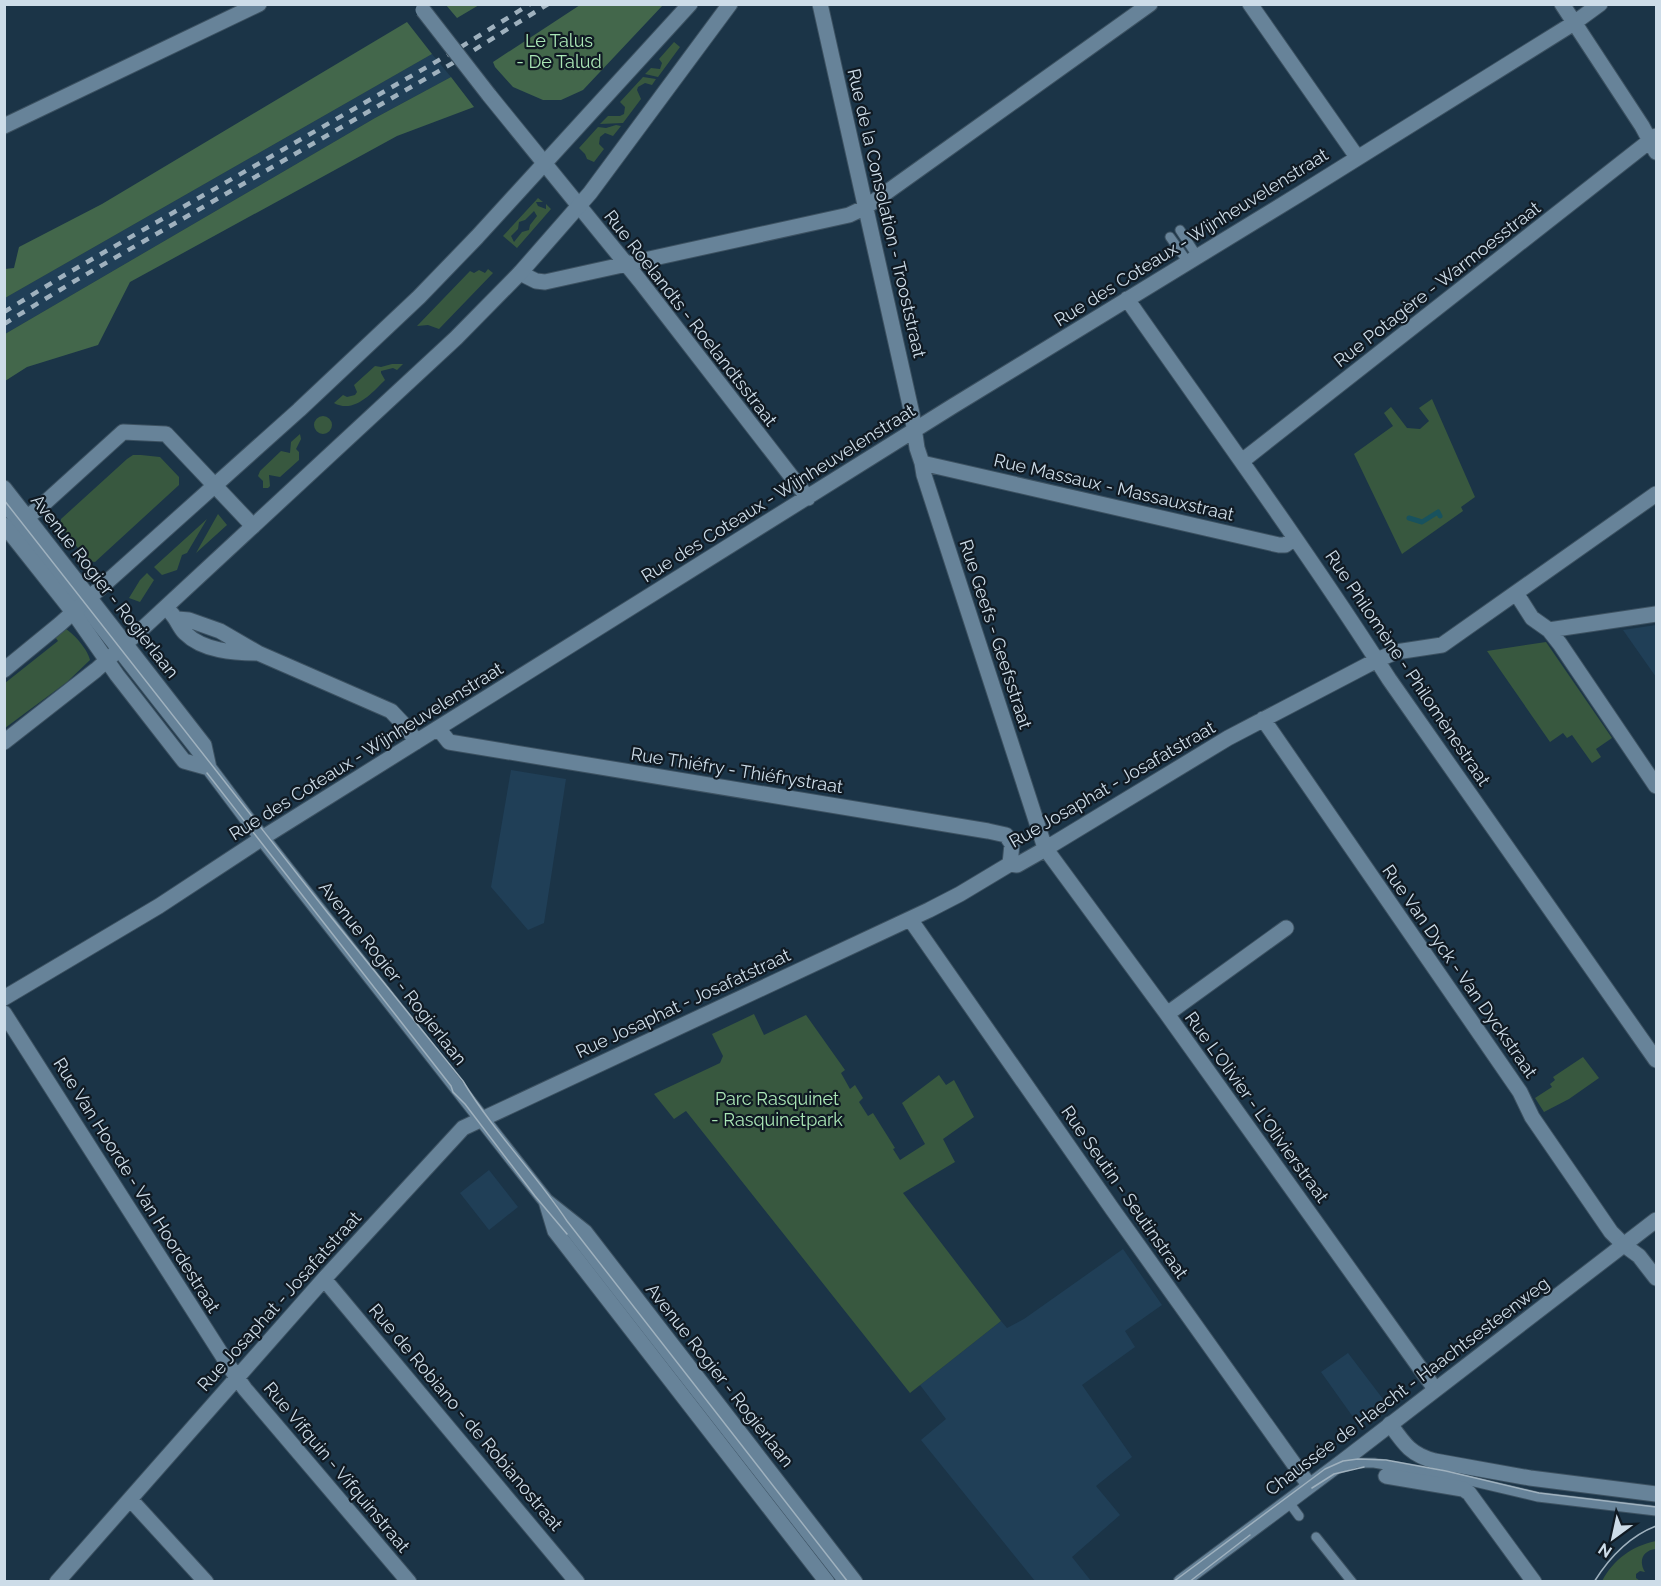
<svg xmlns="http://www.w3.org/2000/svg" width="1661" height="1586" viewBox="0 0 1661 1586" font-family="Raleway,sans-serif">
	<style>
		.built { fill: #203f57 }
		.green { fill: #38583f; fill-rule: evenodd }
		.forest { fill: #43674b }
		.lines { fill: none; stroke-linecap: round; stroke-linejoin: round }
		.stream { stroke: #18525e; stroke-width: 5 }
		.lane-casing { stroke: #3c5161; stroke-width: 11 }
		.street-casing { stroke: #3c5161; stroke-width: 17 }
		.secondary-casing { stroke: #3c5161; stroke-width: 17 }
		.lane { stroke: #678399; stroke-width: 9 }
		.street { stroke: #678399; stroke-width: 15 }
		.secondary { stroke: #678399; stroke-width: 15 }
		.tram { stroke: #9fb1be; stroke-width: 1.5 }
		.rail { stroke: #9fb1be; stroke-width: 4.5; stroke-dasharray: 8 8; stroke-linecap: butt }
		.street-bridge-casing { stroke: #3c5161; stroke-width: 17; stroke-linecap: butt }
		.street-bridge { stroke: #678399; stroke-width: 15 }
		.labels { text-anchor: middle; dominant-baseline: central; stroke-width: 4.5; stroke-linejoin: round; paint-order: stroke }
		.park-label { font-size: 18px; fill: #aae6b6; stroke: #101a23 }
		.street-label { font-size: 18px; fill: #cddce8; stroke: #101a23 }
	</style>
	<rect width="100%" height="100%" fill="#1b3447"/>
	<path class="built" d="M 432,54 L 451,77 L 375,118 L 5,334 L 5,298 Z
		M 1656,625 L 1656,677 L 1623,630 Z
		M 511,770 L 566,779 L 544,923 L 528,930 L 491,887 Z
		M 489,1170 L 518,1207 L 489,1230 L 460,1193 Z
		M 1123,1249 L 1162,1305 L 1125,1331 L 1135,1347 L 1082,1385 L 1132,1457 L 1096,1486 L 1120,1515 L 1072,1557 L 1091,1581 L 1035,1581 L 921,1440 L 946,1419 L 920,1385 L 1001,1321 L 1007,1328 L 1024,1319 Z
		M 1348,1353 L 1386,1403 L 1358,1424 L 1321,1372 Z"/>
	<path class="green" d="M 674,42 L 680,47 L 658,77 L 645,74 L 651,68 L 660,69 L 662,63 L 659,59 Z
		M 643,77 L 656,79 L 652,85 L 645,83 L 638,87 L 637,90 L 641,99 L 623,123 L 600,124 L 608,116 L 620,116 L 624,114 L 625,107 L 620,102 Z
		M 616,125 L 621,126 L 613,136 L 605,133 L 600,137 L 599,144 L 604,149 L 594,162 L 587,159 L 585,154 L 579,148 L 598,127 L 606,128 Z
		M 538,198 L 543,202 L 536,202 L 538,206 L 546,209 L 546,204 L 551,209 L 517,248 L 503,236 ZM 534,211 L 537,216 L 530,225 L 529,230 L 522,232 L 514,242 L 511,236 L 518,229 L 519,222 L 525,220 Z
		M 488,269 L 493,273 L 439,329 L 428,325 L 417,326 L 470,271 L 474,273 L 479,270 L 485,273 Z
		M 392,364 L 403,364 L 397,370 L 393,368 L 381,371 L 381,373 L 385,380 C 372,393 354,414 334,403 L 343,395 L 347,397 L 355,395 L 357,392 L 354,385 L 375,366 L 381,367 Z
		M 1432,399 L 1475,497 L 1461,507 L 1463,511 L 1402,554 L 1354,454 L 1393,426 L 1384,413 L 1391,407 L 1407,428 L 1420,429 L 1429,421 L 1419,408 Z
		M314 425a9 9 0 1 1 18 0a9 9 0 1 1-18 0Z
		M 300,434 L 301,439 L 296,449 L 299,452 L 299,460 L 280,477 L 269,475 L 270,486 L 268,488 L 263,488 L 263,481 L 258,476 L 260,471 L 281,451 L 290,453 L 291,442 Z
		M 141,455 L 160,457 L 179,477 L 179,485 L 95,562 L 88,561 L 60,525 L 61,519 L 127,459 L 133,455 Z
		M 218,514 L 227,525 L 196,553 Z
		M 207,519 L 187,553 L 182,555 L 177,570 L 162,575 L 154,567 Z
		M 147,573 L 154,580 L 140,602 L 129,598 L 140,580 Z
		M 66,629 C 75,635 88,650 90,660 L 67,682 L 5,728 L 5,683 L 58,641 L 55,637 Z
		M 1546,642 L 1612,738 L 1596,749 L 1601,757 L 1592,763 L 1572,735 L 1567,738 L 1563,733 L 1550,742 L 1487,651 Z
		M 754,1014 L 764,1035 L 806,1015 L 845,1070 L 841,1073 L 850,1089 L 855,1085 L 863,1098 L 859,1102 L 868,1116 L 873,1113 L 895,1148 L 893,1149 L 900,1160 L 925,1144 L 902,1103 L 939,1075 L 946,1085 L 954,1080 L 974,1117 L 943,1139 L 955,1162 L 903,1193 L 1001,1321 L 910,1393 L 686,1111 L 674,1119 L 654,1094 L 720,1063 L 723,1056 L 712,1034 Z
		M 1583,1057 L 1599,1078 L 1569,1099 L 1544,1112 L 1535,1098 L 1552,1087 L 1550,1084 L 1555,1080 L 1553,1077 Z
		M 1656,1541 L 1656,1549 C 1643,1550 1638,1561 1645,1572 L 1640,1571 L 1636,1574 L 1636,1578 L 1640,1581 L 1602,1581 C 1614,1559 1632,1546 1656,1541 Z"/>
	<path class="forest" d="M 446,5 L 479,5 L 457,18 Z
		M 580,5 L 663,5 L 583,90 L 561,100 L 543,100 L 513,87 L 495,67 L 493,62 Z
		M 407,22 L 432,54 L 5,298 L 5,269 L 14,268 L 19,247 L 102,204 Z
		M 451,77 L 474,107 L 397,136 L 130,282 L 98,345 L 27,367 L 5,381 L 5,334 L 375,118 Z"/>
	<g class="lines">
		<path class="stream" d="M 1409,518 L 1422,522 L 1438,512 L 1440,516"/>
		<defs>
			<path id="lane" d="M 1180,230 L 1197,256
				M 1170,237 L 1187,261
				M 4,507 L 206,765
				M 559,1217 L 843,1582
				M 1337,1469 L 1357,1463 L 1374,1463 L 1445,1475 L 1538,1497 L 1656,1511
				M 1288,1501 L 1299,1516
				M 1316,1537 L 1352,1582"/>
			<path id="street" d="M 820,4 L 912,414 L 917,448 L 922,463 L 924,475 L 1045,848 L 1167,1014 L 1435,1389
				M 1250,4 L 1357,157
				M 1562,4 L 1642,126 L 1656,152
				M 489,95 L 640,281 L 808,498
				M 4,126 L 259,4
				M 520,273 L 536,281 L 545,282 L 849,215 L 866,207 L 1150,4
				M 1127,299 C 1215,425 1306,549 1389,679 L 1656,1060
				M 1242,461 L 1656,136
				M 922,463 L 1279,545 L 1285,545 L 1295,538
				M 9,530 L 38,509 L 123,432 L 166,434 L 253,526
				M 1516,593 L 1532,618 L 1549,630 L 1560,644 L 1656,786
				M 171,613 C 177,619 179,627 185,633 C 203,651 234,653 258,653
				M 177,619 L 189,620 L 220,631 L 258,653 L 391,711 L 408,729 L 416,742
				M 1549,630 L 1656,614
				M 1263,719 L 1520,1092 L 1532,1117 L 1611,1232 L 1624,1245 L 1639,1256 L 1656,1278
				M 438,728 L 449,742 L 988,831 L 1006,835 L 1012,844 L 1010,864
				M 910,919 L 1113,1210 L 1309,1485
				M 4,998 L 159,906 L 267,835 L 953,406 L 1303,192 L 1574,23 L 1600,4
				M 4,1013 L 229,1366 L 245,1389 L 409,1582
				M 1167,1014 L 1286,928
				M 324,1279 L 577,1582
				M 1390,1424 C 1404,1444 1411,1455 1435,1461 L 1530,1478 L 1656,1494
				M 1386,1476 L 1463,1489 L 1469,1493 L 1534,1582
				M 130,1499 L 206,1582
				M 57,1582 L 324,1279 L 463,1128 L 929,910 L 960,894 L 1010,864 L 1017,865 L 1040,852 L 1228,738 L 1377,660 L 1396,652 L 1442,645 L 1656,494"/>
			<path id="secondary" d="M 4,488 L 204,745 L 209,768 L 248,820 L 546,1201 L 585,1232 L 855,1582
				M 4,525 L 73,612 L 117,675 L 184,761 L 209,768
				M 4,670 L 60,624 L 299,410 L 419,297 L 477,237 L 690,4
				M 4,742 L 96,670 L 142,629 L 456,338 L 520,273 L 590,193 L 730,4
				M 546,1201 L 555,1231 L 827,1582
				M 1181,1582 L 1343,1461 L 1656,1220"/>
		</defs>
		<use href="#lane" class="lane-casing"/>
		<use href="#street" class="street-casing"/>
		<use href="#secondary" class="secondary-casing"/>
		<use href="#lane" class="lane"/>
		<use href="#street" class="street"/>
		<use href="#secondary" class="secondary"/>
		<path class="tram" d="M 4,500 L 327,912 L 463,1081 C 493,1131 535,1173 567,1221 L 848,1582
			M 207,773 L 451,1086 L 453,1092 L 465,1104 L 535,1196 L 567,1234
			M 1312,1488 L 1334,1474 L 1364,1467
			M 1173,1582 L 1325,1469 L 1343,1461 L 1358,1459 L 1386,1460 L 1446,1471 L 1539,1493 L 1656,1507
			M 1189,1582 L 1250,1535
			M 1594,1582 C 1609,1558 1630,1536 1656,1526"/>
		<path class="rail" d="M 4,312 L 68,273 L 453,52 L 530,4
			M 4,324 L 73,282 L 458,60 L 548,4"/>
		<defs>
			<path id="street-bridge" d="M 423,10 L 489,95"/>
		</defs>
		<use href="#street-bridge" class="street-bridge-casing"/>
		<use href="#street-bridge" class="street-bridge"/>
	</g>
	<g class="labels">
		<g class="park-label">
			<text x="559" y="40">Le Talus<tspan x="559" dy="21">- De Talud</tspan></text>
			<text x="777" y="1098">Parc Rasquinet<tspan x="777" dy="21">- Rasquinetpark</tspan></text>
		</g>
		<g class="street-label">
			<text transform="translate(887 213) rotate(77)">Rue de la Consolation - Trooststraat</text>
			<text transform="translate(1191 237) rotate(-32)">Rue des Coteaux - Wijnheuvelenstraat</text>
			<text transform="translate(1437 284) rotate(-38)">Rue Potagère - Warmoesstraat</text>
			<text transform="translate(691 318) rotate(52)">Rue Roelandts - Roelandtsstraat</text>
			<text transform="translate(1114 487) rotate(13)">Rue Massaux - Massauxstraat</text>
			<text transform="translate(778 493) rotate(-32)">Rue des Coteaux - Wijnheuvelenstraat</text>
			<text transform="translate(105 586) rotate(52)">Avenue Rogier - Rogierlaan</text>
			<text transform="translate(996 634) rotate(72)">Rue Geefs - Geefsstraat</text>
			<text transform="translate(1408 668) rotate(56)">Rue Philomène - Philomènestraat</text>
			<text transform="translate(366 751) rotate(-32)">Rue des Coteaux - Wijnheuvelenstraat</text>
			<text transform="translate(737 770) rotate(9)">Rue Thiéfry - Thiéfrystraat</text>
			<text transform="translate(1112 784) rotate(-30)">Rue Josaphat - Josafatstraat</text>
			<text transform="translate(1460 971) rotate(55)">Rue Van Dyck - Van Dyckstraat</text>
			<text transform="translate(393 973) rotate(52)">Avenue Rogier - Rogierlaan</text>
			<text transform="translate(683 1003) rotate(-25)">Rue Josaphat - Josafatstraat</text>
			<text transform="translate(1257 1107) rotate(54)">Rue L'Olivier - L'Olivierstraat</text>
			<text transform="translate(137 1185) rotate(58)">Rue Van Hoorde - Van Hoordestraat</text>
			<text transform="translate(1125 1192) rotate(55)">Rue Seutin - Seutinstraat</text>
			<text transform="translate(279 1301) rotate(-48)">Rue Josaphat - Josafatstraat</text>
			<text transform="translate(720 1375) rotate(52)">Avenue Rogier - Rogierlaan</text>
			<text transform="translate(1407 1386) rotate(-37)">Chaussée de Haecht - Haachtsesteenweg</text>
			<text transform="translate(466 1417) rotate(50)">Rue de Robiano - de Robianostraat</text>
			<text transform="translate(337 1467) rotate(50)">Rue Vifquin - Vifquinstraat</text>
		</g>
	</g>
	<rect width="1661" height="1586" fill="none" stroke="#cddce8" stroke-width="12"/>
	<g transform="translate(1613 1538) rotate(213)" stroke="#101a23" stroke-width="4.5" paint-order="stroke">
	<path d="M0-4.5L10 22L0 15L-10 22Z" fill="#cddce8"/>
	<text y="-9" font-size="16" font-weight="bold" text-anchor="middle" fill="#cddce8">N</text>
	</g>
</svg>
